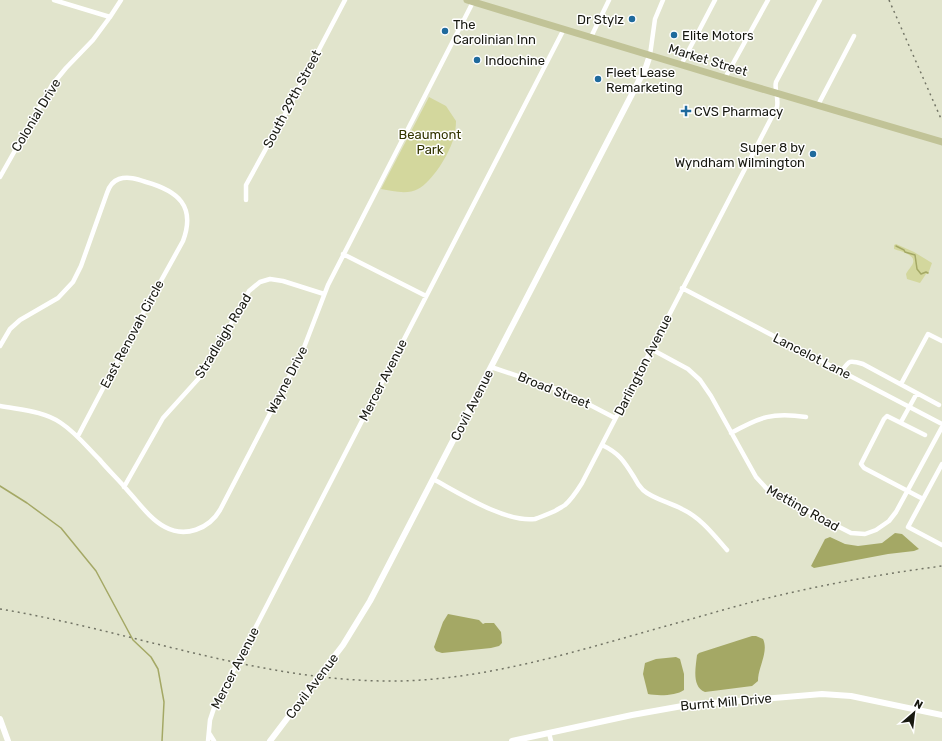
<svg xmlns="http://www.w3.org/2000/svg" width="942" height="741" viewBox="0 0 942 741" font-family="Rubik,sans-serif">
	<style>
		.green { fill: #d3d79d }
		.water { fill: #a4a865 }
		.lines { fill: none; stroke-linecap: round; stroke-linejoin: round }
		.stream { stroke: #a4a865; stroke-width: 1.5 }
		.street { stroke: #fff; stroke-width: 4.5 }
		.secondary { stroke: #fff; stroke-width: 6 }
		.primary { stroke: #c1c397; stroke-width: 7 }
		.rail { stroke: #727465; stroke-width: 1.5; stroke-dasharray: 2 4; stroke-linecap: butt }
		.poi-dot { fill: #1f6a9d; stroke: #fff; stroke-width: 1.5 }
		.labels { text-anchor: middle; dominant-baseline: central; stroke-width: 3; stroke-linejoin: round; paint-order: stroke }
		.poi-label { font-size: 13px; fill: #181911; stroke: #fff; text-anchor: start }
		.street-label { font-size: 13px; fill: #181911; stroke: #fff }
		.park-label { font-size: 13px; fill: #333500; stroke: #fff }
	</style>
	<rect width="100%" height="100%" fill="#e1e4cc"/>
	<path class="green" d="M 429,97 L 446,106 L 456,121 C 456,127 455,134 453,140 C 449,154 432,182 418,189 C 407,195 393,191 381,189 Z
		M 896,244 L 914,252 L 932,263 L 928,274 L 926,274 L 920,283 L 907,279 L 906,274 C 908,270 912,266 913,263 C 916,254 899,251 894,249 L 894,245 Z"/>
	<path class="water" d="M 895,533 L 902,534 L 919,549 L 914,551 L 888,554 L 814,568 L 811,566 L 825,539 L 830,537 L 845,544 L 858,546 L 882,543 Z
		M 448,614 L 479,620 L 483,624 L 485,623 L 494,623 L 501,632 L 502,643 L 499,646 L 491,648 L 442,653 L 436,651 L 434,647 L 443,622 Z
		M 752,636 L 756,636 L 763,639 C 769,652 758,667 758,681 L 752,686 L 705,692 C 691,687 696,666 697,655 L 699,653 Z
		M 676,657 L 680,659 L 684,674 L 684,690 C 676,696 657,696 648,694 L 643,674 L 645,663 L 656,659 Z"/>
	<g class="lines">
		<path class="stream" d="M 896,246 L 904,250 L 905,252 L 915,255 L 917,269 L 921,274 L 926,272 L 928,273
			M 0,486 L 27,503 L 61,528 L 96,571 L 133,640 L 151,657 L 158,669 L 164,702 L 162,741"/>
		<path class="street" d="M 54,0 L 110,17
			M 591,37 L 609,0
			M 650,55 L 655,19 L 663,0
			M 681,65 L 715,0
			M 725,78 L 768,0
			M 818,105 L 854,36
			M 0,177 L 52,85 L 66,68 L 93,40 L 110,17 L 121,0
			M 246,200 L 246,185 L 290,105 L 345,0
			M 343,254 L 426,296
			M 682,288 L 942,424
			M 0,346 L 10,329 L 20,320 L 58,298 L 73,282 L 81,266 L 107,193 C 109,187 113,181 119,179 C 128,176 137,179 146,182 C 178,191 196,206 183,241 L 131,335 L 78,436
			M 651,349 L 688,369 L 700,380 L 711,396 L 756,477 L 767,489 L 780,497 L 851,533 L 865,534 L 876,530 L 889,521 L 896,512 L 942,427
			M 491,367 L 565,392 L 615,418
			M 842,371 C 849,360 850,360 863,364 L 939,405
			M 901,384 L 928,334 L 942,341
			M 0,406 C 21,410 44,411 61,423 C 76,433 87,447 99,459 C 108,470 119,480 128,491 C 139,503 150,519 165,527 C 185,538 209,529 220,510 L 303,350 L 328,285 L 473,2
			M 901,422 L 917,393
			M 731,433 C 760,417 772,412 806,417
			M 602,445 C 619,453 624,461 634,477 C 636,481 639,486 643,490 C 653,499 669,502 682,509 C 701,518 713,534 727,550
			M 942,464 L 908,527 L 942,545
			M 433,479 C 459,493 506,523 535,519 C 541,517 548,514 555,511 C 558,509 562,507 565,505 C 572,499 577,491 582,483 L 777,107 C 779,97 774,90 776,82 L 820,0
			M 124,487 L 163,418 L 200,377 L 205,370 L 249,291 L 260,282 L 270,279 L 283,281 L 324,294
			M 923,499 L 864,468 L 861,464 L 884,419 L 887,416 L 925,435
			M 209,733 L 214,741
			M 549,733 L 551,741
			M 208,741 L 210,720 L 214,708 L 564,29"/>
		<path class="secondary" d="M 0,719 L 8,741
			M 270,741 L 343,645 L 370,601 L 646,67 L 650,55
			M 512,741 L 632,715 L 688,705 L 822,694 L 851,696 L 942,715"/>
		<path class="primary" d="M 467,0 L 725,78 L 942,142"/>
		<path class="rail" d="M 889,0 L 942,121
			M 0,609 C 133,631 262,683 399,681 C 494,679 586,648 677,623 C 713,613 749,602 785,594 C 837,582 889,573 942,566"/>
	</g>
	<g class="poi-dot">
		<circle cx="632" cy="19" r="4"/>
		<circle cx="445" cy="31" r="4"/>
		<circle cx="674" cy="35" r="4"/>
		<circle cx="477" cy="60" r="4"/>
		<circle cx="598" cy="79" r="4"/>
		<path d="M684 105h4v4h4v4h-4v4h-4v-4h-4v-4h4z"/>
		<circle cx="813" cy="154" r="4"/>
	</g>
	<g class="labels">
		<g class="poi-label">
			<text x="624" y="19" text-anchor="end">Dr Stylz</text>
			<text x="453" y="24">The<tspan x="453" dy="15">Carolinian Inn</tspan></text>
			<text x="682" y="35">Elite Motors</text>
			<text x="485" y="60">Indochine</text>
			<text x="606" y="72">Fleet Lease<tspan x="606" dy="15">Remarketing</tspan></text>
			<text x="694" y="111">CVS Pharmacy</text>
			<text x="805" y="147" text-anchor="end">Super 8 by<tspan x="805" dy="15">Wyndham Wilmington</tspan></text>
		</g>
		<g class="street-label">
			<text transform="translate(708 60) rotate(17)">Market Street</text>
			<text transform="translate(292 99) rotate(-62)">South 29th Street</text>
			<text transform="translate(36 115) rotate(-59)">Colonial Drive</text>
			<text transform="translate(132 334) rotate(-62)">East Renovah Circle</text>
			<text transform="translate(223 336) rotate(-59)">Stradleigh Road</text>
			<text transform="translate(812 356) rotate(27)">Lancelot Lane</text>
			<text transform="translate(643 365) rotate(-63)">Darlington Avenue</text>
			<text transform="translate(287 380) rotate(-63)">Wayne Drive</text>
			<text transform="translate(383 380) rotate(-63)">Mercer Avenue</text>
			<text transform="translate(554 390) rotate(22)">Broad Street</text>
			<text transform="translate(472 405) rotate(-63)">Covil Avenue</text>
			<text transform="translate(803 508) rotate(29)">Metting Road</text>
			<text transform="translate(235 668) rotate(-63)">Mercer Avenue</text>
			<text transform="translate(312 686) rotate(-53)">Covil Avenue</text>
			<text transform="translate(726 702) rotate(-5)">Burnt Mill Drive</text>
		</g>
		<g class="park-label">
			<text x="430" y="134">Beaumont<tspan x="430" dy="15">Park</tspan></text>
		</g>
	</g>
	<g transform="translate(914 713) rotate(28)" stroke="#ffffff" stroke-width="3" paint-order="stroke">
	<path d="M0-3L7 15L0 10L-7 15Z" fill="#181911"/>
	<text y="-6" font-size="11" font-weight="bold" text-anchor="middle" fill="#181911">N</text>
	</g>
</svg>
